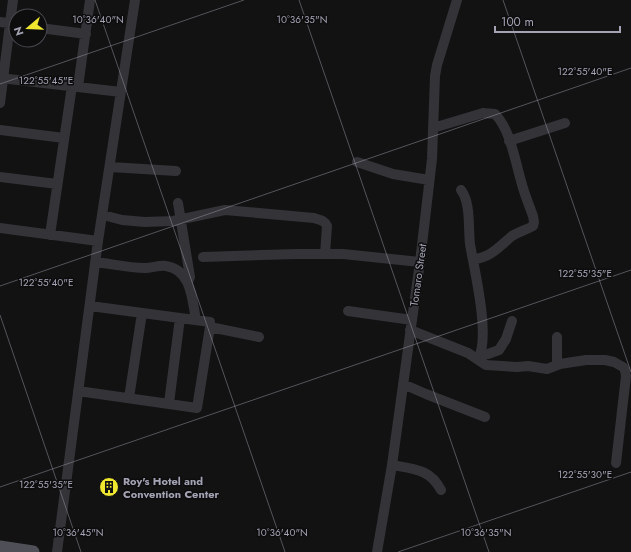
<svg xmlns="http://www.w3.org/2000/svg" width="631" height="552" viewBox="0 0 631 552" font-family="Jost,sans-serif">
	<style>
		.lines { fill: none; stroke-linecap: round; stroke-linejoin: round }
		.minor { stroke: #333338; stroke-width: 10 }
		.major { stroke: #4f4f57; stroke-width: 13 }
		.ticks { fill: none; stroke: #a3a3b4; stroke-width: 1; stroke-opacity: 0.45 }
		.labels { text-anchor: middle; dominant-baseline: central; stroke-width: 3; stroke-linejoin: round; paint-order: stroke }
		.street-label { font-size: 11px; fill: #a3a3b4; stroke: #0d0d0e }
		.poi-label { font-size: 11px; font-weight: bold; fill: #a3a3b4; stroke: #0d0d0e; text-anchor: start }
		.ticks-label { font-size: 10px; text-anchor: middle; fill: #a3a3b4; stroke: #0d0d0e; stroke-width: 3; stroke-linejoin: round; paint-order: stroke }
	</style>
	<rect width="100%" height="100%" fill="#121213"/>
	<g class="lines">
		<path class="minor" d="M 0,22 L 16,24
			M 40,28 L 86,34
			M 0,78 L 121,92
			M 78,87 L 90,0
			M 0,103 L 13,0
			M 433,128 L 483,113 L 495,114 C 510,129 515,160 521,181 C 524,193 529,205 533,216 L 534,222 L 533,226 C 526,230 518,232 512,236 C 500,246 490,258 474,259
			M 0,130 L 64,138
			M 509,141 L 565,123
			M 357,162 L 393,174 L 429,180
			M 110,167 L 176,171
			M 0,177 L 57,184
			M 461,190 C 471,203 468,227 470,244 C 474,269 491,337 478,359
			M 178,203 L 190,277 L 188,282
			M 103,215 L 122,220 L 145,222 L 173,221 L 225,210 L 314,218 C 320,220 324,220 327,226 L 325,254
			M 0,228 L 98,241
			M 50,235 L 72,86
			M 203,257 L 296,254 L 343,254 L 420,262
			M 96,262 C 112,264 129,268 145,268 C 152,268 159,265 166,266 C 192,270 192,300 196,320
			M 348,311 L 412,320
			M 210,327 L 259,337
			M 410,330 L 468,353 L 486,365 L 517,367 L 528,366 L 547,369 L 560,364 L 586,360 L 605,360 L 614,362 L 623,367 L 625,370 L 626,376 L 616,463
			M 557,337 L 557,365
			M 481,354 L 488,354 L 499,350 L 506,339 L 512,321
			M 403,384 L 426,394 L 485,417
			M 78,391 L 197,408 L 210,327 L 210,322 L 90,306
			M 129,398 L 142,313
			M 169,403 L 180,318
			M 392,465 C 414,469 430,469 441,490
			M 57,552 L 98,241 L 135,0
			M 377,552 L 392,465 L 420,262 L 432,159 L 435,76 L 437,65 L 457,0"/>
		<path class="major" d="M 0,547 L 33,552"/>
	</g>
	<path class="ticks" d="M 95,0 L 285,552M 299,0 L 489,552M 503,0 L 631,372M 0,84 L 244,0M 0,286 L 631,68M 0,315 L 81,552M 0,487 L 631,270M 398,552 L 631,472"/>
	<defs>
		<symbol id="building-disc" viewBox="-11 -11 22 22"><circle r="9.5" fill="#eee62f" stroke="#0d0d0e"/><path d="M-4-6H4V6H1V3H-1V6H-4ZM-2.5-4.3h1.7v1.8h-1.7ZM.8-4.3h1.7v1.8H.8ZM-2.5-1h1.7V.8h-1.7ZM.8-1h1.7V.8H.8Z" fill="#111"/></symbol>
	</defs>
	<g fill-rule="evenodd">
		<use href="#building-disc" x="98" y="476" width="22" height="22"/>
	</g>
	<g class="labels">
		<g class="street-label">
			<text transform="translate(418 275) rotate(-82)">Tomaro Street</text>
		</g>
		<g class="poi-label">
			<text x="123" y="481">Roy's Hotel and<tspan x="123" dy="13">Convention Center</tspan></text>
		</g>
	</g>
	<g class="ticks-label">
		<text x="98" y="23">10°36'40"N</text>
		<text x="302" y="23">10°36'35"N</text>
		<text x="585" y="75">122°55'40"E</text>
		<text x="46" y="84">122°55'45"E</text>
		<text x="585" y="277">122°55'35"E</text>
		<text x="46" y="286">122°55'40"E</text>
		<text x="585" y="478">122°55'30"E</text>
		<text x="46" y="488">122°55'35"E</text>
		<text x="78" y="536">10°36'45"N</text>
		<text x="282" y="536">10°36'40"N</text>
		<text x="486" y="536">10°36'35"N</text>
	</g>
	<g transform="translate(28 28) rotate(251)"><circle r="19" fill="#0d0d0e" stroke="#494950"/>
	<path d="M0-3L7 15L0 10L-7 15Z" fill="#eee62f"/>
	<text y="-6" font-size="11" font-weight="bold" text-anchor="middle" fill="#a3a3b4">N</text>
	</g>
	<path d="M495 26v6h125v-6" fill="none" stroke="#a3a3b4" stroke-width="2"/>
	<text x="501" y="26" font-size="12" fill="#a3a3b4" stroke="#0d0d0e" stroke-width="3" paint-order="stroke">100 m</text>
</svg>
